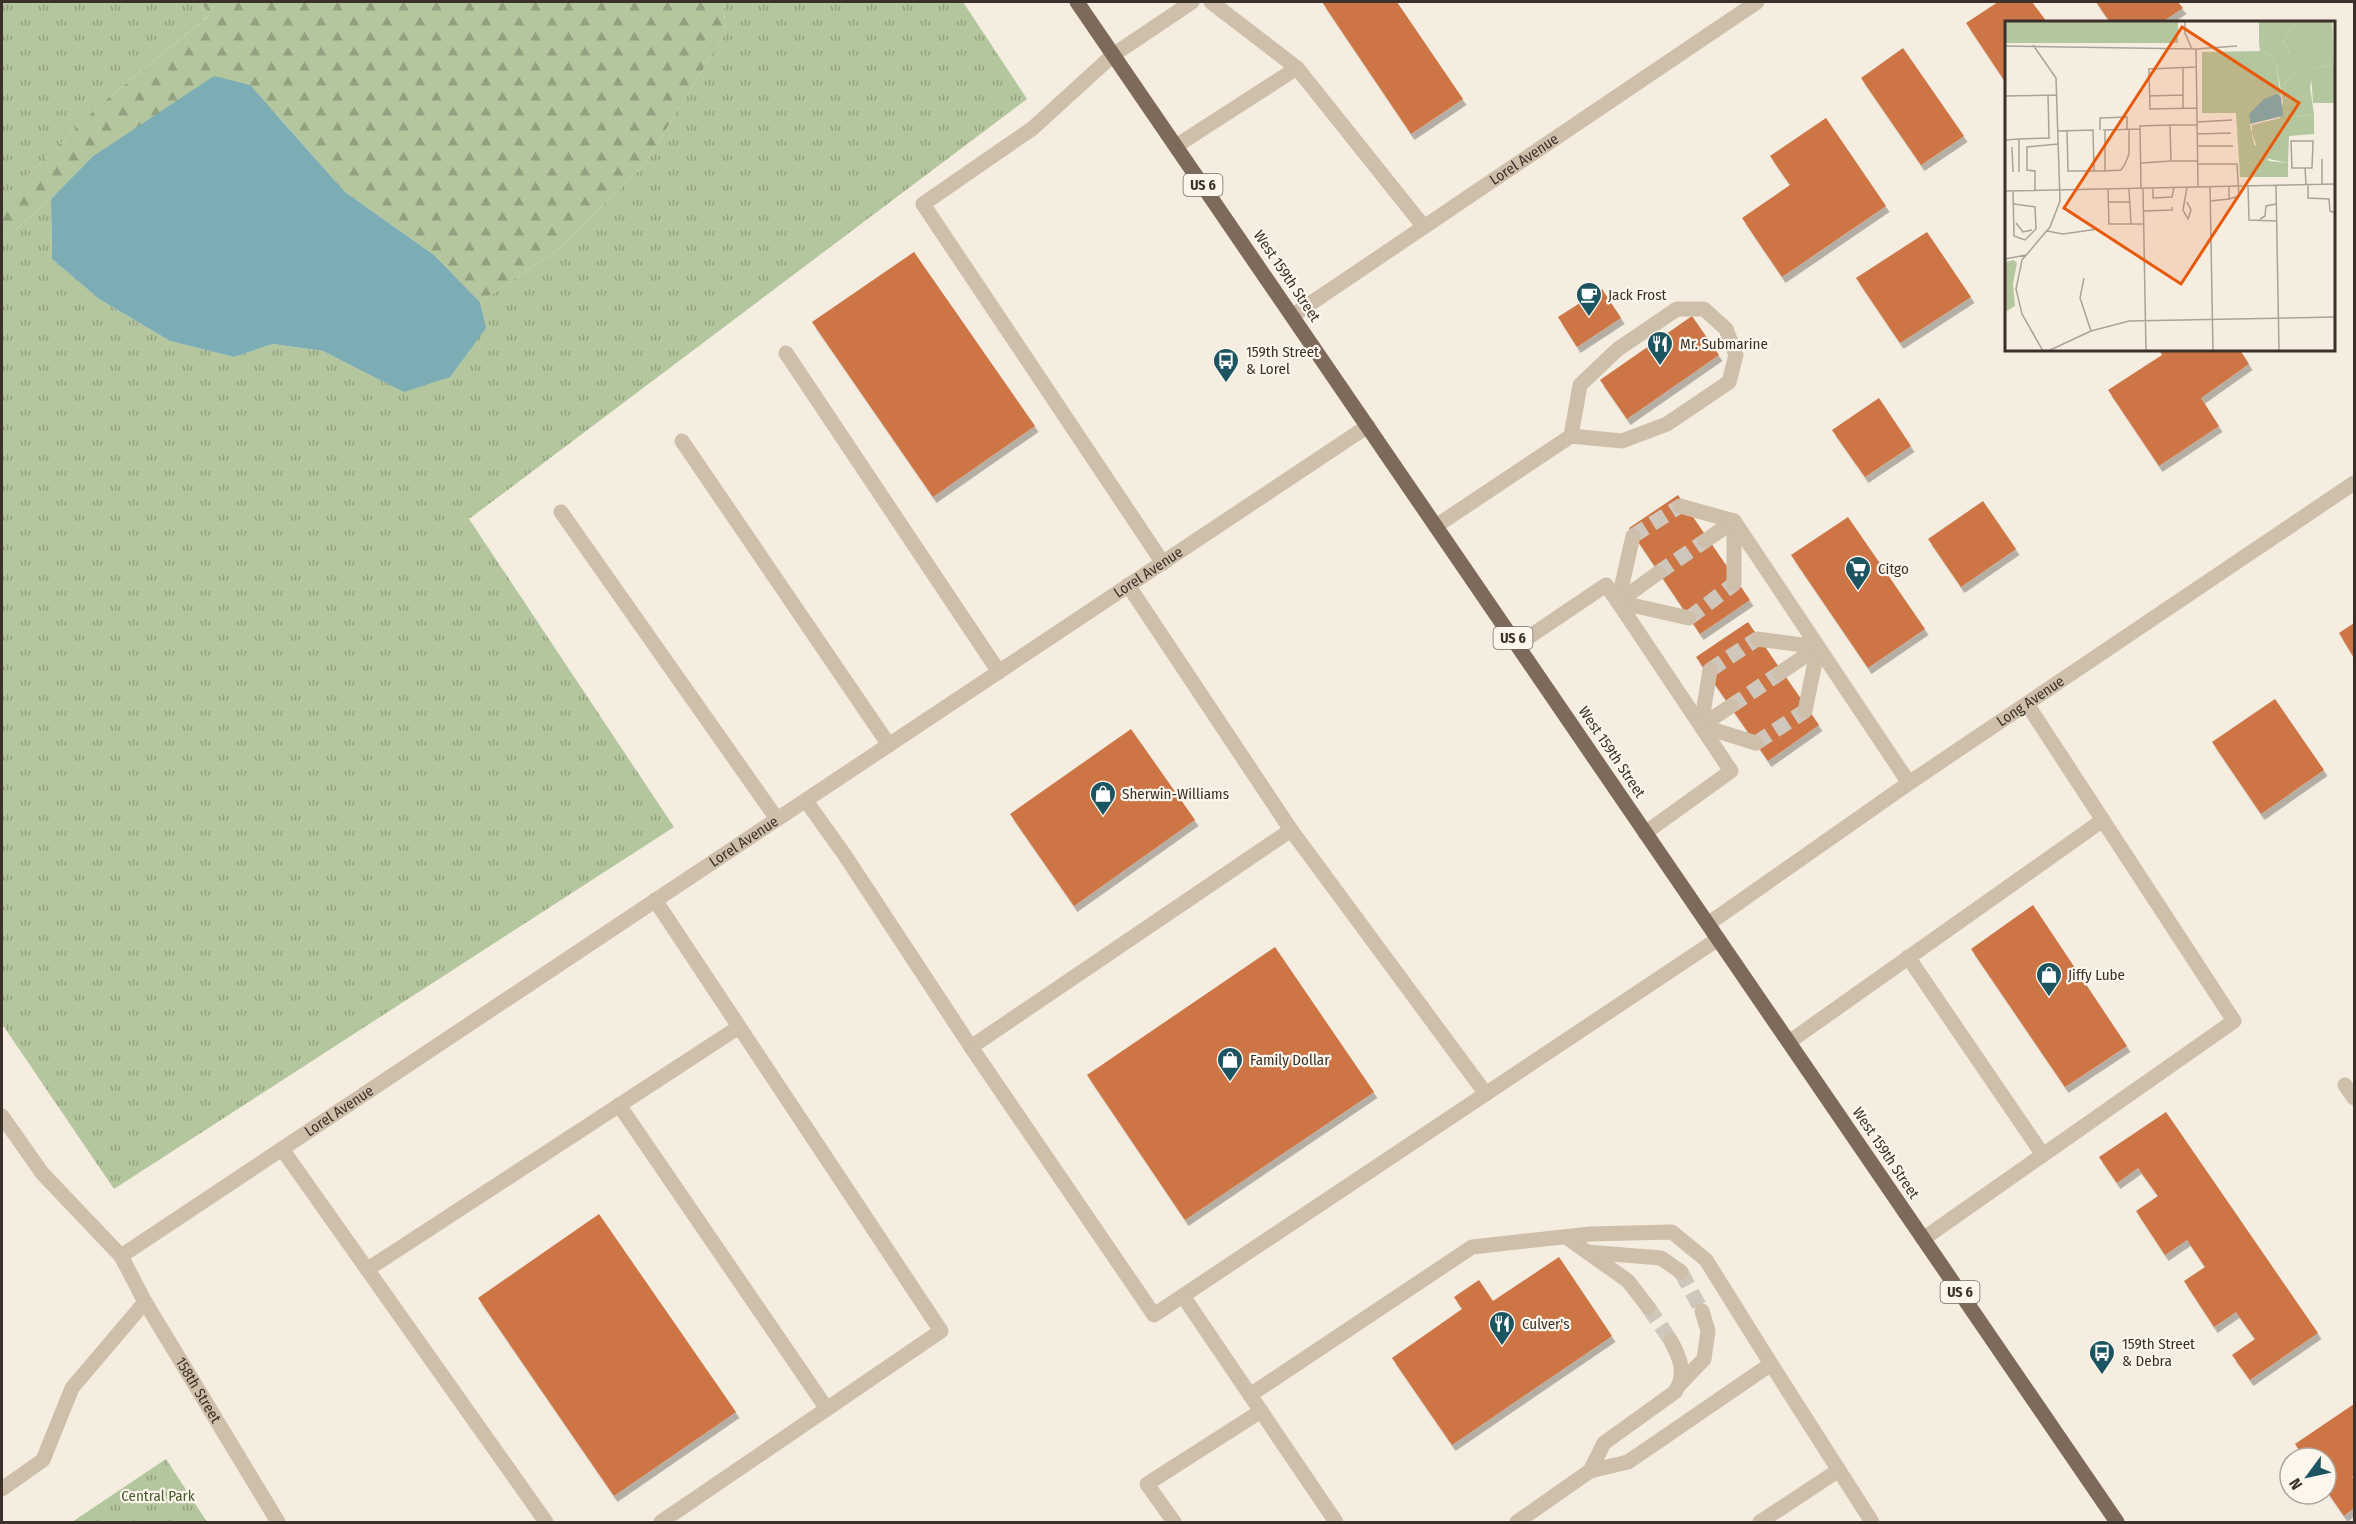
<svg xmlns="http://www.w3.org/2000/svg" width="2356" height="1524" viewBox="0 0 2356 1524" font-family="'Fira Sans Condensed',sans-serif">
	<style>
		.grass { fill: url(#grass-tufts) }
		.forest { fill: url(#forest-firs) }
		.water { fill: #7cacb4 }
		.building { fill: #ce7544; filter: url(#shadow) }
		.lines { fill: none; stroke-linecap: round; stroke-linejoin: round }
		.minor-tunnel { stroke: #d0c7bc; stroke-width: 15; stroke-dasharray: 15 8; stroke-linecap: butt }
		.minor { stroke: #cebfaa; stroke-width: 15 }
		.major { stroke: #7e6a5a; stroke-width: 15 }
		.labels { text-anchor: middle; dominant-baseline: central; stroke-width: 4.5; stroke-linejoin: round; paint-order: stroke }
		.shield { fill: #fcf6ed; stroke: #766c64; stroke-width: 1.5 }
		.shield-label { font-size: 14px; font-weight: bold; fill: #3c312a }
		.street-label { font-size: 15px; fill: #3c312a; stroke: #fcf6ed }
		.poi-label { font-size: 15px; fill: #3c312a; stroke: #fcf6ed; text-anchor: start }
		.park-label { font-size: 15px; fill: #455c2c; stroke: #fcf6ed }
		.inset-road { fill: none; stroke: #aba297; stroke-width: 1.5 }
		.view { fill: #e8590c; fill-opacity: 0.15; stroke: #e8590c; stroke-width: 3 }
		.inset-edge { fill: none; stroke: #3c312a; stroke-width: 3 }
	</style>
	<defs>
		<pattern id="grass-tufts" width="24" height="20" patternUnits="userSpaceOnUse" patternTransform="scale(1.5)"><rect width="24" height="20" fill="#b4c69e"/><path d="M3 7l-1-3M5 7V3M7 7l1-3M15 17l-1-3M17 17v-4M19 17l1-3" fill="none" stroke="#94a181"/></pattern>
		<pattern id="forest-firs" width="22" height="20" patternUnits="userSpaceOnUse" patternTransform="scale(1.5)"><rect width="22" height="20" fill="#b4c69e"/><path d="M5 1l3.5 6h-7zM16 11l3.5 6h-7z" fill="#94a181"/></pattern>
		<filter id="shadow"><feDropShadow dx="3.5" dy="6" stdDeviation="0" flood-color="#0004"/></filter>
	</defs>
	<rect width="100%" height="100%" fill="#f5ede0"/>
	<path class="grass" d="M 2,2 L 201,2 L 211,14 L 101,104 L 2,200 Z
		M 723,2 L 963,2 L 1027,99 L 469,519 L 674,827 L 114,1189 L 2,1024 L 2,241 L 51,199 L 52,259 L 99,299 L 170,341 L 234,357 L 273,344 L 323,351 L 404,391 L 485,328 L 480,302 L 559,249 L 644,165 L 726,32 Z
		M 166,1459 L 207,1522 L 72,1522 Z"/>
	<path class="forest" d="M 201,2 L 723,2 L 726,32 L 644,165 L 559,249 L 480,302 L 434,255 L 345,192 L 276,114 L 92,157 L 51,199 L 2,241 L 2,200 L 101,104 L 210,15 Z"/>
	<path class="water" d="M 214,76 L 250,85 L 345,192 L 434,255 L 480,302 L 486,328 L 450,377 L 404,392 L 323,351 L 273,344 L 234,357 L 170,341 L 99,299 L 52,259 L 51,199 L 92,157 Z"/>
	<path class="building" d="M 1322,2 L 1397,2 L 1463,99 L 1411,134 Z
		M 1998,2 L 2032,2 L 2047,22 L 2006,22 L 2006,83 L 1966,23 Z
		M 2096,2 L 2178,2 L 2183,8 L 2162,22 L 2110,22 Z
		M 1903,48 L 1964,136 L 1921,165 L 1861,78 Z
		M 1826,118 L 1886,206 L 1782,277 L 1742,218 L 1790,185 L 1770,156 Z
		M 1927,232 L 1971,297 L 1900,343 L 1856,278 Z
		M 914,252 L 1035,426 L 933,497 L 812,322 Z
		M 1602,289 L 1621,318 L 1577,347 L 1558,317 Z
		M 1692,316 L 1719,355 L 1627,419 L 1600,380 Z
		M 2159,350 L 2240,350 L 2249,364 L 2201,398 L 2219,426 L 2159,466 L 2108,390 L 2162,355 Z
		M 1879,398 L 1911,446 L 1865,477 L 1832,430 Z
		M 1678,495 L 1750,600 L 1700,634 L 1629,528 Z
		M 1983,501 L 2016,549 L 1961,587 L 1928,539 Z
		M 1848,517 L 1925,629 L 1868,668 L 1791,555 Z
		M 1748,622 L 1819,725 L 1768,761 L 1696,657 Z
		M 2354,623 L 2354,658 L 2339,633 Z
		M 2275,699 L 2324,770 L 2261,814 L 2212,742 Z
		M 1131,729 L 1195,820 L 1074,906 L 1010,814 Z
		M 2033,905 L 2127,1046 L 2065,1087 L 1971,949 Z
		M 1275,947 L 1374,1092 L 1185,1220 L 1087,1075 Z
		M 2166,1112 L 2318,1333 L 2250,1380 L 2232,1355 L 2255,1339 L 2236,1312 L 2214,1327 L 2184,1281 L 2205,1267 L 2187,1240 L 2165,1255 L 2136,1211 L 2158,1196 L 2138,1168 L 2117,1183 L 2099,1157 Z
		M 599,1214 L 736,1412 L 614,1496 L 478,1298 Z
		M 1559,1257 L 1612,1336 L 1452,1445 L 1392,1358 L 1462,1309 L 1454,1297 L 1479,1280 L 1493,1301 Z
		M 2354,1404 L 2354,1475 L 2352,1477 L 2354,1480 L 2354,1508 L 2344,1516 L 2326,1490 L 2326,1458 L 2304,1458 L 2295,1444 Z"/>
	<g class="lines">
		<path class="minor-tunnel" d="M 1633,536 L 1680,506
			M 1658,573 L 1705,541
			M 1689,618 L 1734,584
			M 1710,670 L 1757,639
			M 1731,706 L 1780,673
			M 1756,743 L 1805,711
			M 1681,1272 L 1702,1311
			M 1648,1307 L 1671,1341"/>
		<g class="minor">
			<path d="M 1211,2 L 1297,68"/>
			<path d="M 1176,146 L 1297,68 L 1424,227"/>
			<path id="s1" d="M 1292,316 L 1757,2"/>
			<path d="M 786,353 L 999,672"/>
			<path d="M 682,441 L 889,745"/>
			<path d="M 1680,506 L 1734,521 L 1734,584"/>
			<path d="M 561,512 L 777,819"/>
			<path d="M 1436,526 L 1571,436 L 1622,441 L 1667,424 L 1729,382 L 1736,355 L 1726,329 L 1704,309 L 1677,309 L 1618,349 L 1580,385 L 1571,436"/>
			<path d="M 1633,536 L 1618,602 L 1689,618"/>
			<path d="M 1705,541 L 1734,521 L 1909,783"/>
			<path d="M 1163,563 L 923,204 L 1033,128 L 1113,55 L 1192,2"/>
			<path d="M 1128,585 L 1291,830"/>
			<path d="M 1618,602 L 1658,573"/>
			<path d="M 1757,639 L 1818,647 L 1780,673"/>
			<path d="M 1517,645 L 1606,585 L 1618,602 L 1731,771 L 1645,833"/>
			<path d="M 1710,670 L 1701,726 L 1731,706"/>
			<path d="M 1805,711 L 1818,647"/>
			<path d="M 1701,726 L 1756,743"/>
			<path d="M 806,801 L 844,854 L 971,1047 L 1291,830 L 1486,1094"/>
			<path d="M 655,900 L 941,1331 L 661,1522"/>
			<path id="s2" d="M 1708,924 L 1909,783 L 2354,483"/>
			<path d="M 1908,957 L 2043,1155"/>
			<path d="M 1789,1042 L 2103,820"/>
			<path d="M 971,1047 L 1154,1315 L 1718,939"/>
			<path d="M 2345,1085 L 2354,1098"/>
			<path d="M 619,1105 L 827,1409"/>
			<path id="s3" d="M 2,1116 L 42,1173 L 121,1256 L 145,1302 L 278,1522"/>
			<path d="M 282,1149 L 546,1522"/>
			<path d="M 1566,1237 L 1628,1281 L 1648,1307"/>
			<path d="M 1923,1239 L 2234,1021 L 2027,704"/>
			<path d="M 1587,1252 L 1661,1258 L 1681,1272"/>
			<path id="s4" d="M 121,1256 L 1368,426"/>
			<path d="M 368,1269 L 739,1027"/>
			<path d="M 1183,1296 L 1336,1522"/>
			<path d="M 1681,1383 L 1704,1359 L 1708,1331 L 1702,1311"/>
			<path d="M 1250,1395 L 1472,1247 L 1590,1234 L 1672,1232 L 1706,1260 L 1771,1364"/>
			<path d="M 1590,1471 L 1604,1443 L 1675,1392 C 1687,1374 1680,1358 1671,1341"/>
			<path d="M 2,1489 L 43,1460 L 72,1388 L 145,1302"/>
			<path d="M 1174,1522 L 1147,1484 L 1261,1411"/>
			<path d="M 1517,1522 L 1590,1471 L 1628,1462 L 1771,1364 L 1872,1522"/>
			<path d="M 1760,1522 L 1839,1470"/>
		</g>
		<path class="major" d="M 1077,2 L 2117,1522"/>
	</g>
	<defs>
		<symbol id="cafe-pin" viewBox="-11 -11 22 30"><path d="M0 17L-7.5 6A9.5 9.5 0 1 1 7.5 6Z" fill="#1c5561" stroke="#fcf6ed"/><path d="M-5.5-4.5H6V0H3Q3 3.5 0 3.5H-2.5Q-5.5 3.5-5.5 0ZM3-3.2v2h1.7v-2ZM-6 4.5H4V6H-6Z" fill="#fff"/></symbol>
		<symbol id="restaurant-pin" viewBox="-11 -11 22 30"><path d="M0 17L-7.5 6A9.5 9.5 0 1 1 7.5 6Z" fill="#1c5561" stroke="#fcf6ed"/><path d="M-5-6h1v4h1v-4h1v4h1v-4h1v5L-1.5 .5V6h-2V.5L-5-1ZM5-6V6H3V1.5H1.5Q1.5-4 5-6Z" fill="#fff"/></symbol>
		<symbol id="bus-pin" viewBox="-11 -11 22 30"><path d="M0 17L-7.5 6A9.5 9.5 0 1 1 7.5 6Z" fill="#1c5561" stroke="#fcf6ed"/><path d="M-5-6H5V4H4V6H2V4H-2V6H-4V4H-5ZM-3.5-4V0h7V-4ZM-3.5 1.2v1.5H-2V1.2ZM2 1.2v1.5H3.5V1.2Z" fill="#fff"/></symbol>
		<symbol id="supermarket-pin" viewBox="-11 -11 22 30"><path d="M0 17L-7.5 6A9.5 9.5 0 1 1 7.5 6Z" fill="#1c5561" stroke="#fcf6ed"/><path d="M-6-5.5h2.5l.6 2H6L4.5 2H-2.5L-4.4-4H-6ZM-1.5 3.2a1.3 1.3 0 1 0 .1 0ZM3 3.2a1.3 1.3 0 1 0 .1 0Z" fill="#fff"/></symbol>
		<symbol id="shop-pin" viewBox="-11 -11 22 30"><path d="M0 17L-7.5 6A9.5 9.5 0 1 1 7.5 6Z" fill="#1c5561" stroke="#fcf6ed"/><path d="M-5-2.5h2.3a2.7 3.5 0 0 1 5.4 0H5L5.5 6h-11ZM-1.5-2.5h3a1.5 2.3 0 0 0-3 0Z" fill="#fff"/></symbol>
	</defs>
	<g fill-rule="evenodd">
		<use href="#cafe-pin" x="1574" y="280" width="30" height="40"/>
		<use href="#restaurant-pin" x="1645" y="329" width="30" height="40"/>
		<use href="#bus-pin" x="1211" y="346" width="30" height="40"/>
		<use href="#supermarket-pin" x="1843" y="554" width="30" height="40"/>
		<use href="#shop-pin" x="1088" y="779" width="30" height="40"/>
		<use href="#shop-pin" x="2034" y="960" width="30" height="40"/>
		<use href="#shop-pin" x="1215" y="1045" width="30" height="40"/>
		<use href="#restaurant-pin" x="1487" y="1309" width="30" height="40"/>
		<use href="#bus-pin" x="2087" y="1338" width="30" height="40"/>
	</g>
	<g class="labels">
		<g class="shield">
			<rect x="1183.5" y="174" width="39" height="22" rx="4.5"/>
			<rect x="1493.5" y="627" width="39" height="22" rx="4.5"/>
			<rect x="1940.5" y="1281" width="39" height="22" rx="4.5"/>
		</g>
		<g class="shield-label">
			<text x="1203" y="185">US 6</text>
			<text x="1513" y="638">US 6</text>
			<text x="1960" y="1292">US 6</text>
		</g>
		<g class="street-label">
			<text stroke="none"><textPath href="#s1" startOffset="280">Lorel Avenue</textPath></text>
			<text transform="translate(1287 276) rotate(56)">West 159th Street</text>
			<text stroke="none"><textPath href="#s4" startOffset="1234">Lorel Avenue</textPath></text>
			<text stroke="none"><textPath href="#s2" startOffset="392">Long Avenue</textPath></text>
			<text transform="translate(1612 752) rotate(56)">West 159th Street</text>
			<text stroke="none"><textPath href="#s4" startOffset="748">Lorel Avenue</textPath></text>
			<text stroke="none"><textPath href="#s4" startOffset="262">Lorel Avenue</textPath></text>
			<text transform="translate(1886 1153) rotate(56)">West 159th Street</text>
			<text stroke="none"><textPath href="#s3" startOffset="339">158th Street</textPath></text>
		</g>
		<g class="poi-label">
			<text x="1608" y="295">Jack Frost</text>
			<text x="1680" y="344">Mr. Submarine</text>
			<text x="1246" y="352">159th Street<tspan x="1246" dy="17">&amp; Lorel</tspan></text>
			<text x="1878" y="569">Citgo</text>
			<text x="1122" y="794">Sherwin-Williams</text>
			<text x="2068" y="975">Jiffy Lube</text>
			<text x="1250" y="1060">Family Dollar</text>
			<text x="1522" y="1324">Culver's</text>
			<text x="2122" y="1344">159th Street<tspan x="2122" dy="17">&amp; Debra</tspan></text>
		</g>
		<g class="park-label">
			<text x="158" y="1496">Central Park</text>
		</g>
	</g>
	<g transform="translate(2005 21)">
		<rect width="330" height="330" fill="#f5ede0"/>
		<path d="M 0,0 L 173,0 L 173,22 L 0,22 ZM 254,0 L 274,0 L 254,23 ZM 293,0 L 327,0 L 328,34 L 326,44 L 309,47 L 305,66 L 309,93 L 283,97 L 279,63 L 295,48 L 278,20 ZM 255,30 L 264,33 L 271,42 L 276,76 L 272,73 L 244,93 L 245,103 L 249,123 L 264,140 L 283,142 L 283,156 L 235,156 L 231,92 L 197,92 L 197,31 ZM 9,239 L 12,242 L 8,263 L 10,285 L 0,291 L 0,241 Z" fill="#b4c69e"/>
		<path d="M 274,0 L 293,0 L 278,20 L 285,32 L 296,32 L 298,40 L 295,48 L 279,63 L 283,97 L 309,93 L 309,113 L 284,115 L 283,142 L 255,136 L 247,112 L 247,104 L 275,97 L 278,81 L 271,42 L 264,33 L 255,30 L 254,23 ZM 327,0 L 330,82 L 308,82 L 306,53 L 309,47 L 326,44 Z" fill="#b4c69e"/>
		<path d="M 272,73 L 276,76 L 278,95 L 245,103 L 244,93 L 259,78 Z" fill="#7cacb4"/>
		<path class="inset-road" d="M 180,0 L 180,12 L 187,28M 28,24 L 51,57 L 55,180 L 45,206 L 17,239 L 11,268 L 17,293 L 38,330M 0,25 L 191,28 L 232,25M 191,28 L 193,166M 192,46 L 144,48 L 145,88 L 192,87M 178,47 L 178,87M 43,74 L 44,117M 0,75 L 52,74M 144,75 L 178,74M 192,101 L 227,99M 95,109 L 95,97 L 122,96 L 122,108M 98,109 L 135,108M 53,110 L 88,109 L 89,150M 62,110 L 63,150 L 100,150 L 100,109M 192,113 L 226,112M 14,118 L 45,117M 0,119 L 14,118 L 14,151M 192,125 L 228,125M 7,126 L 8,151M 166,140 L 193,140M 136,142 L 166,140 L 165,104 L 192,104M 193,143 L 232,143 L 234,175 L 224,178M 300,147 L 307,147 L 308,120 L 286,120 L 287,147 L 300,147 L 301,163M 100,150 L 116,149 L 120,143 L 124,133 L 124,108M 303,163 L 303,177 L 324,178 L 325,190 L 330,192M 317,163 L 317,138M 271,164 L 274,330M 243,165 L 244,199 L 272,200M 182,166 L 178,189 L 183,198 L 186,189 L 182,181M 205,166 L 208,330M 136,167 L 135,105 L 165,104M 138,167 L 141,330M 148,167 L 148,177 L 167,176 L 169,166M 103,168 L 104,203 L 139,203M 124,168 L 126,203M 0,170 L 330,163M 8,170 L 9,215 L 20,219 L 31,208 L 30,186 L 9,183M 30,170 L 30,150 L 22,149 L 22,126 L 53,123M 205,180 L 224,178 L 224,165M 103,181 L 125,181M 138,190 L 167,189 L 167,186M 255,198 L 260,195 L 261,185 L 271,183M 11,202 L 18,211 L 27,209M 42,210 L 58,213 L 93,208M 0,238 L 21,234M 79,257 L 75,277 L 86,310M 43,330 L 86,310 L 124,300 L 330,296"/>
		<path class="view" d="M 177,6 L 294,82 L 176,263 L 59,187 Z"/>
		<rect width="330" height="330" class="inset-edge"/>
	</g>
	<rect width="2356" height="1524" fill="none" stroke="#3c312a" stroke-width="6"/>
	<g transform="translate(2308 1476) rotate(237)"><circle r="28" fill="#fcf6ed" stroke="#afa79f" stroke-width="1.5"/>
	<path d="M0-4.5L10 22L0 15L-10 22Z" fill="#1c5561"/>
	<text y="-9" font-size="16" font-weight="bold" text-anchor="middle" fill="#3c312a">N</text>
	</g>
</svg>
